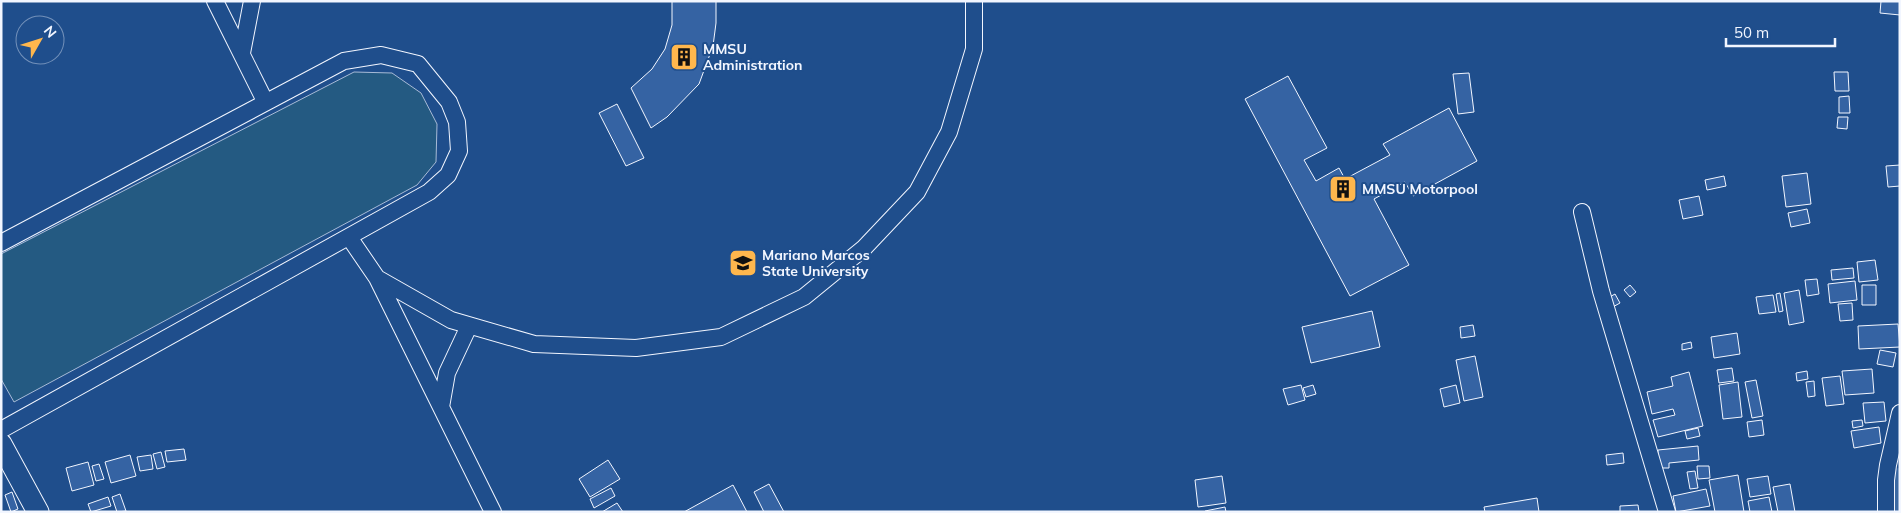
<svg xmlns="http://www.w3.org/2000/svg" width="1901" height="513" viewBox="0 0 1901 513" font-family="Mulish,sans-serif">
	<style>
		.green { fill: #245a82; stroke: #a8bbd7 }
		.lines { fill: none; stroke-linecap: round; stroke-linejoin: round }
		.river { stroke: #3b69a3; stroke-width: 26 }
		.building { fill: #3563a3; stroke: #f2f6ff }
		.minor-casing { stroke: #f2f6ff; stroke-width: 18 }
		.major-casing { stroke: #f2f6ff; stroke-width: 23 }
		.minor { stroke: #1f4e8c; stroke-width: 16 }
		.major { stroke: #1f4e8c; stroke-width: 21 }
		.labels { text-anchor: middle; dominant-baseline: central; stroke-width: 4; stroke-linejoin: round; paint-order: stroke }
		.poi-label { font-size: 14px; font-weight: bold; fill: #f2f6ff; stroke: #1f4e8c; text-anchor: start }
	</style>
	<rect width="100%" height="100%" fill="#1f4e8c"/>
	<path class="green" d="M 354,72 L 392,73 L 421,93 L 437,124 L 436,162 L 417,185 L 14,402 L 1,379 L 1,254 Z"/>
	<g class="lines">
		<path class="river" d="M 1894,512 L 1900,481"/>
	</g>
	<path class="building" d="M 672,1 L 716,1 L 716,23 L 713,46 L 699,84 L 667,117 L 651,128 L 631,88 L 652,69 L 665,49 L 672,25 Z
		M 1881,1 L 1900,1 L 1900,15 L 1880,13 Z
		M 1834,72 L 1848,72 L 1849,91 L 1835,91 Z
		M 1469,73 L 1474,112 L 1458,114 L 1453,74 Z
		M 1288,76 L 1327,148 L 1304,160 L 1316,181 L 1339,168 L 1345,179 L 1390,155 L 1383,144 L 1449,108 L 1477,161 L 1413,196 L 1405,182 L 1374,199 L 1409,265 L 1350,296 L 1245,99 Z
		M 1849,96 L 1850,113 L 1839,113 L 1839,97 Z
		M 617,104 L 644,158 L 626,166 L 599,113 Z
		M 1838,117 L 1848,117 L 1847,129 L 1837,128 Z
		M 1900,165 L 1900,186 L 1888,187 L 1886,166 Z
		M 1807,173 L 1811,204 L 1786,207 L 1782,176 Z
		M 1724,176 L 1726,186 L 1707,190 L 1705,180 Z
		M 1699,196 L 1703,215 L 1683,219 L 1679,200 Z
		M 1807,209 L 1810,223 L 1791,227 L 1788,213 Z
		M 1875,260 L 1878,280 L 1859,282 L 1857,262 Z
		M 1853,268 L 1854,278 L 1832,280 L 1831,270 Z
		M 1817,279 L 1819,294 L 1807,296 L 1805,280 Z
		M 1855,281 L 1857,300 L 1830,303 L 1828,284 Z
		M 1630,285 L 1636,292 L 1630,297 L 1624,290 Z
		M 1862,285 L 1876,285 L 1876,305 L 1862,305 Z
		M 1799,290 L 1804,322 L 1789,325 L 1784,293 Z
		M 1780,293 L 1783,311 L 1779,312 L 1776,294 Z
		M 1615,294 L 1620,303 L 1611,308 L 1606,299 Z
		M 1773,295 L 1776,312 L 1759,314 L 1756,297 Z
		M 1852,303 L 1853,320 L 1840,321 L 1838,304 Z
		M 1372,311 L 1380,347 L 1311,363 L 1302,327 Z
		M 1898,324 L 1900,347 L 1859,349 L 1858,326 Z
		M 1473,325 L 1475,336 L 1461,338 L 1460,327 Z
		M 1737,333 L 1740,354 L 1714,358 L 1711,337 Z
		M 1691,342 L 1692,348 L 1682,350 L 1682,344 Z
		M 1880,350 L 1896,353 L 1893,367 L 1877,364 Z
		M 1475,356 L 1483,397 L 1464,401 L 1456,360 Z
		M 1732,368 L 1734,381 L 1719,383 L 1717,370 Z
		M 1872,369 L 1874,393 L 1845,395 L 1842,371 Z
		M 1807,371 L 1808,379 L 1797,381 L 1796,373 Z
		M 1689,372 L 1703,426 L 1658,437 L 1653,420 L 1675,415 L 1673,409 L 1652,414 L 1647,392 L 1673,386 L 1671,377 Z
		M 1840,376 L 1844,404 L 1826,406 L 1822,378 Z
		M 1756,380 L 1763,416 L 1752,418 L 1745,382 Z
		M 1814,381 L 1815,396 L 1808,397 L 1806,382 Z
		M 1738,382 L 1742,417 L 1723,419 L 1719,385 Z
		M 1301,385 L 1305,400 L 1288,405 L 1283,389 Z
		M 1313,385 L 1316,394 L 1306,397 L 1303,388 Z
		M 1456,385 L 1460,403 L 1444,407 L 1440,389 Z
		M 1884,402 L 1886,421 L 1865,423 L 1863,403 Z
		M 1762,420 L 1764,435 L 1749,437 L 1747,422 Z
		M 1862,420 L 1863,426 L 1853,428 L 1852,421 Z
		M 1879,427 L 1881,443 L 1854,448 L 1851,431 Z
		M 1698,428 L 1700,436 L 1687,439 L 1685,431 Z
		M 1698,446 L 1699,460 L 1669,463 L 1669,468 L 1658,468 L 1658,450 Z
		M 184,449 L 186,460 L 167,462 L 165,451 Z
		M 161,452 L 165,467 L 157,469 L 153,454 Z
		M 1623,453 L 1624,463 L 1607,465 L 1606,455 Z
		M 130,455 L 136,476 L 111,483 L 105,462 Z
		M 151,455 L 153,469 L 140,471 L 137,457 Z
		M 608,460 L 620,479 L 590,497 L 579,479 Z
		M 88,462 L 94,485 L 72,491 L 66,468 Z
		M 99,464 L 104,479 L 96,481 L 92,466 Z
		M 1697,466 L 1709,466 L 1710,478 L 1698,479 Z
		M 1695,471 L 1698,488 L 1690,489 L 1687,472 Z
		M 1738,475 L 1744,512 L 1715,512 L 1709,480 Z
		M 1222,476 L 1226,503 L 1198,507 L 1195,480 Z
		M 1768,476 L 1771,494 L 1750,497 L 1747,479 Z
		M 769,484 L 784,512 L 764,512 L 754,492 Z
		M 1790,484 L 1795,512 L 1778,512 L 1773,487 Z
		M 733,485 L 747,512 L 684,512 Z
		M 611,488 L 615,496 L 594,508 L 590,499 Z
		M 1706,489 L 1710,506 L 1676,512 L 1673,496 Z
		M 12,492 L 18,509 L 11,512 L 5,495 Z
		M 120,494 L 126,511 L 117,512 L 112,497 Z
		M 108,497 L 111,506 L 91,512 L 88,504 Z
		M 1769,497 L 1772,512 L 1750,512 L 1748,501 Z
		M 1537,498 L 1539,512 L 1485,512 L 1484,507 Z
		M 617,503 L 623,512 L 602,512 Z
		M 1638,505 L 1639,512 L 1620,512 L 1620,506 Z
		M 1225,507 L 1226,512 L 1205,512 L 1205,511 Z"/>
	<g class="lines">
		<defs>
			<path id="minor" d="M 215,1 L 265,101
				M 242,53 L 252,1
				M 1582,212 L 1601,291 L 1667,512
				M 349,237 L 377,278 L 493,512
				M 1,243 L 344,61 L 381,55 L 418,64 L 449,102 L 457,122 L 459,151 L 448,175 L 429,192 L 1,430
				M 377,278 L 451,320 L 534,344 L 636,348 L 721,337 L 804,297 L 864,248 L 917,192 L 949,132 L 974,49 L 974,1
				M 441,407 L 447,373 L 469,326
				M 1886,512 L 1886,480 L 1888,465 L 1900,413"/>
			<path id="major" d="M 1,444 L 38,512"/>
		</defs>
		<use href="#minor" class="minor-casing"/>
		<use href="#major" class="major-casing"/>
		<use href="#minor" class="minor"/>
		<use href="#major" class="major"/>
	</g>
	<defs>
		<symbol id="building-square" viewBox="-11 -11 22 22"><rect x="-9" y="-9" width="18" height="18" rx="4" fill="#ffb74d" stroke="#1f4e8c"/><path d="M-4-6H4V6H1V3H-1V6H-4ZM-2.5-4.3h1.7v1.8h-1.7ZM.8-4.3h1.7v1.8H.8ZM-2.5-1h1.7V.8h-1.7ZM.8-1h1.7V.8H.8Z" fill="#111"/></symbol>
		<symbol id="university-square" viewBox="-11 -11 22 22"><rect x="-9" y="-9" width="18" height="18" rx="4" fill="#ffb74d" stroke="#1f4e8c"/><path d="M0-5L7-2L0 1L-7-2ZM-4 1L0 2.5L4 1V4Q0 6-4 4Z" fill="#111"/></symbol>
	</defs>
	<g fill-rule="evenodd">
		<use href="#building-square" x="668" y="41" width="32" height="32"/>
		<use href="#building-square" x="1327" y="173" width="32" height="32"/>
		<use href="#university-square" x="727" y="247" width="32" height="32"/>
	</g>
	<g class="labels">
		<g class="poi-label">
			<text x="703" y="49">MMSU<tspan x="703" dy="16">Administration</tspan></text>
			<text x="1362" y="189">MMSU Motorpool</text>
			<text x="762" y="255">Mariano Marcos<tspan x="762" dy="16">State University</tspan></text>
		</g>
	</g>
	<rect width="1901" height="513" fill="none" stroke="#f2f6ff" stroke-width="5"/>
	<g transform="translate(40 40) rotate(51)"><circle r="24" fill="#1f4e8c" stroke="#7391ba"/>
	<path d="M0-4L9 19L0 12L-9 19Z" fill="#ffb74d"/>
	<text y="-8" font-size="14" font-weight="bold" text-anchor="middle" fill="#f2f6ff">N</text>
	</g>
	<path d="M1726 38v8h109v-8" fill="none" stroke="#f2f6ff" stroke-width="2.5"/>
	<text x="1734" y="38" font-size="15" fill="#f2f6ff" stroke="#1f4e8c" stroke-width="4" paint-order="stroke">50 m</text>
</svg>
